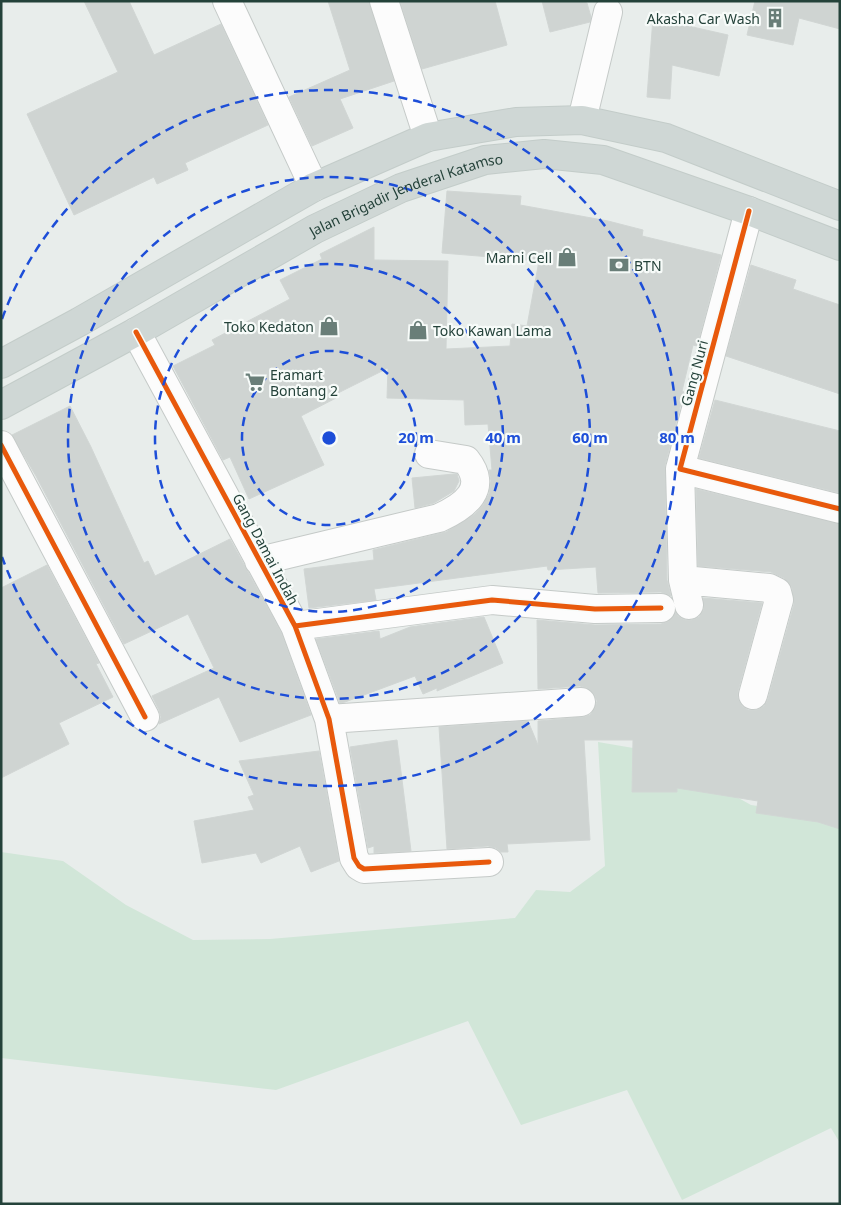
<svg xmlns="http://www.w3.org/2000/svg" width="841" height="1205" viewBox="0 0 841 1205" font-family="'Noto Sans',sans-serif">
	<style>
		.green { fill: #d1e6d8 }
		.building { fill: #cfd4d2; stroke: #d1d6d4 }
		.lines { fill: none; stroke-linecap: round; stroke-linejoin: round }
		.minor-casing { stroke: #c5cac8; stroke-width: 30 }
		.major-casing { stroke: #c3ccc9; stroke-width: 30 }
		.minor { stroke: #fcfcfc; stroke-width: 28 }
		.major { stroke: #cfd7d5; stroke-width: 28 }
		.cycleway-casing { stroke: #f7fbf9; stroke-width: 8 }
		.cycleway { stroke: #e8590c; stroke-width: 5 }
		.ring { fill: none; stroke: #1d4ed8; stroke-width: 2.5; stroke-dasharray: 9 6 }
		.labels { text-anchor: middle; dominant-baseline: central; stroke-width: 4.5; stroke-linejoin: round; paint-order: stroke }
		.poi-label { font-size: 14px; fill: #24423a; stroke: #f7fbf9; text-anchor: end }
		.street-label { font-size: 14px; fill: #24423a; stroke: #f7fbf9 }
		.centre { fill: #1d4ed8; stroke: #f7fbf9; stroke-width: 2.5 }
		.ring-label { font-size: 15px; text-anchor: middle; font-weight: bold; fill: #1d4ed8; stroke: #f7fbf9; stroke-width: 4.5; stroke-linejoin: round; paint-order: stroke }
	</style>
	<rect width="100%" height="100%" fill="#e8edeb"/>
	<path class="green" d="M 598,742 L 639,749 L 701,777 L 751,805 L 840,818 L 840,1143 L 831,1128 L 682,1200 L 627,1090 L 521,1125 L 468,1021 L 276,1090 L 1,1058 L 1,852 L 63,861 L 126,905 L 193,940 L 270,939 L 515,918 L 536,890 L 570,892 L 605,866 Z"/>
	<path class="building" d="M 84,1 L 129,1 L 154,55 L 221,24 L 268,125 L 185,163 L 188,170 L 157,184 L 154,177 L 74,215 L 27,114 L 118,72 Z
		M 328,1 L 369,1 L 394,81 L 340,99 L 353,128 L 312,146 L 289,97 L 350,70 Z
		M 400,1 L 495,1 L 507,45 L 422,69 Z
		M 542,1 L 579,1 L 587,3 L 591,17 L 590,22 L 550,32 Z
		M 755,1 L 840,1 L 840,29 L 799,18 L 793,45 L 747,35 Z
		M 653,18 L 728,35 L 719,76 L 672,65 L 670,99 L 647,97 Z
		M 447,191 L 521,196 L 520,205 L 608,221 L 643,230 L 642,236 L 721,255 L 697,346 L 693,345 L 682,391 L 684,392 L 665,465 L 667,580 L 671,596 L 661,592 L 598,593 L 596,567 L 548,570 L 547,566 L 374,589 L 376,600 L 309,608 L 304,569 L 374,560 L 373,550 L 446,532 L 475,514 L 483,505 L 489,494 L 491,481 L 489,470 L 492,470 L 488,424 L 465,425 L 464,400 L 387,398 L 388,368 L 334,395 L 336,398 L 301,416 L 324,465 L 249,499 L 230,457 L 223,460 L 173,366 L 215,345 L 212,340 L 290,299 L 280,280 L 322,259 L 320,254 L 374,227 L 374,260 L 448,261 L 446,349 L 510,346 L 512,324 L 527,326 L 539,261 L 442,253 Z
		M 751,265 L 796,280 L 793,289 L 840,305 L 840,394 L 726,356 Z
		M 715,400 L 840,431 L 840,493 L 699,458 Z
		M 70,406 L 91,447 L 144,563 L 148,561 L 155,576 L 230,539 L 281,632 L 311,715 L 240,742 L 219,697 L 159,724 L 161,717 L 159,710 L 152,696 L 214,668 L 188,614 L 124,644 L 36,476 L 12,435 Z
		M 454,474 L 457,474 L 459,481 L 454,491 L 434,503 L 415,508 L 412,478 Z
		M 696,489 L 840,524 L 840,829 L 818,822 L 756,813 L 758,801 L 677,788 L 677,792 L 632,792 L 633,740 L 584,740 L 590,840 L 507,844 L 508,852 L 501,852 L 496,848 L 488,846 L 447,849 L 439,727 L 528,721 L 538,745 L 538,721 L 583,717 L 590,715 L 595,708 L 597,701 L 594,694 L 587,688 L 580,686 L 538,689 L 537,620 L 595,625 L 661,624 L 669,621 L 676,612 L 678,616 L 685,620 L 692,620 L 699,617 L 704,609 L 703,598 L 762,603 L 738,691 L 738,698 L 742,706 L 748,710 L 756,710 L 764,706 L 768,699 L 794,604 L 792,588 L 789,583 L 784,578 L 771,572 L 698,566 Z
		M 47,565 L 99,663 L 96,664 L 113,697 L 59,723 L 69,744 L 1,778 L 1,588 Z
		M 484,617 L 503,663 L 437,691 L 437,688 L 423,694 L 415,676 L 345,702 L 340,703 L 316,639 L 379,631 L 380,639 L 410,627 Z
		M 397,740 L 411,851 L 374,853 L 374,846 L 368,848 L 350,747 Z
		M 319,751 L 339,861 L 311,872 L 300,846 L 261,863 L 256,853 L 202,863 L 194,821 L 254,810 L 248,797 L 254,795 L 239,761 Z"/>
	<g class="lines">
		<defs>
			<path id="minor" d="M 227,1 L 314,187
				M 384,1 L 428,137
				M 582,120 L 608,12
				M 749,211 L 680,469 L 840,509
				M 136,332 L 295,626 L 329,719 L 354,858 L 359,866 L 364,869 L 489,862
				M 1,445 L 145,717
				M 680,469 L 683,580 L 689,605
				M 259,561 L 439,518 C 465,506 489,489 466,460 L 429,454
				M 683,580 L 769,588 L 777,592 L 779,600 L 777,607 L 753,695
				M 295,626 L 492,600 L 595,609 L 661,608
				M 329,719 L 581,702"/>
			<g id="major">
				<path d="M 1,364 L 79,322 L 314,187 L 428,137 L 516,122 L 582,120 L 666,138 L 840,206"/>
				<path id="s1" d="M 1,405 L 136,332 L 315,229 L 401,188 L 485,160 L 544,154 L 603,160 L 749,211 L 840,246"/>
			</g>
		</defs>
		<use href="#minor" class="minor-casing"/>
		<use href="#major" class="major-casing"/>
		<use href="#minor" class="minor"/>
		<use href="#major" class="major"/>
		<defs>
			<path id="cycleway" d="M 749,211 L 680,469 L 840,509
				M 136,332 L 295,626 L 329,719 L 354,858 L 359,866 L 364,869 L 489,862
				M 1,445 L 145,717
				M 295,626 L 492,600 L 595,609 L 661,608"/>
		</defs>
		<use href="#cycleway" class="cycleway-casing"/>
		<use href="#cycleway" class="cycleway"/>
	</g>
	<g class="ring">
		<circle cx="329" cy="438" r="87"/>
		<circle cx="329" cy="438" r="174"/>
		<circle cx="329" cy="438" r="261"/>
		<path d="M2 319A348 348 0 1 1 2 557"/>
	</g>
	<defs>
		<symbol id="building-bare" viewBox="-9 -9 18 18"><path d="M-4-6H4V6H1V3H-1V6H-4ZM-2.5-4.3h1.7v1.8h-1.7ZM.8-4.3h1.7v1.8H.8ZM-2.5-1h1.7V.8h-1.7ZM.8-1h1.7V.8H.8Z" fill="#697e78" stroke="#f7fbf9" stroke-width="2.5" paint-order="stroke"/></symbol>
		<symbol id="shop-bare" viewBox="-9 -9 18 18"><path d="M-5-2.5h2.3a2.7 3.5 0 0 1 5.4 0H5L5.5 6h-11ZM-1.5-2.5h3a1.5 2.3 0 0 0-3 0Z" fill="#697e78" stroke="#f7fbf9" stroke-width="2.5" paint-order="stroke"/></symbol>
		<symbol id="bank-bare" viewBox="-9 -9 18 18"><path d="M-6-4H6V4H-6ZM0-2.3a2.3 2.3 0 1 0 0 4.6a2.3 2.3 0 1 0 0-4.6Z" fill="#697e78" stroke="#f7fbf9" stroke-width="2.5" paint-order="stroke"/></symbol>
		<symbol id="supermarket-bare" viewBox="-9 -9 18 18"><path d="M-6-5.5h2.5l.6 2H6L4.5 2H-2.5L-4.4-4H-6ZM-1.5 3.2a1.3 1.3 0 1 0 .1 0ZM3 3.2a1.3 1.3 0 1 0 .1 0Z" fill="#697e78" stroke="#f7fbf9" stroke-width="2.5" paint-order="stroke"/></symbol>
	</defs>
	<g fill-rule="evenodd">
		<use href="#building-bare" x="761" y="4" width="28" height="28"/>
		<use href="#shop-bare" x="553" y="243" width="28" height="28"/>
		<use href="#bank-bare" x="605" y="251" width="28" height="28"/>
		<use href="#shop-bare" x="315" y="312" width="28" height="28"/>
		<use href="#shop-bare" x="404" y="316" width="28" height="28"/>
		<use href="#supermarket-bare" x="241" y="368" width="28" height="28"/>
	</g>
	<g class="labels">
		<g class="poi-label">
			<text x="760" y="18">Akasha Car Wash</text>
			<text x="552" y="257">Marni Cell</text>
			<text x="634" y="265" text-anchor="start">BTN</text>
			<text x="314" y="326">Toko Kedaton</text>
			<text x="433" y="330" text-anchor="start">Toko Kawan Lama</text>
			<text x="270" y="374" text-anchor="start">Eramart<tspan x="270" dy="16">Bontang 2</tspan></text>
		</g>
		<g class="street-label">
			<text stroke="none"><textPath href="#s1" startOffset="458">Jalan Brigadir Jenderal Katamso</textPath></text>
			<text transform="translate(694 373) rotate(-75)">Gang Nuri</text>
			<text transform="translate(266 549) rotate(62)">Gang Damai Indah</text>
		</g>
	</g>
	<circle cx="329" cy="438" r="8" class="centre"/>
	<g class="ring-label">
		<text x="416" y="443">20 m</text>
		<text x="503" y="443">40 m</text>
		<text x="590" y="443">60 m</text>
		<text x="677" y="443">80 m</text>
	</g>
	<rect width="841" height="1205" fill="none" stroke="#24423a" stroke-width="5"/>
</svg>
